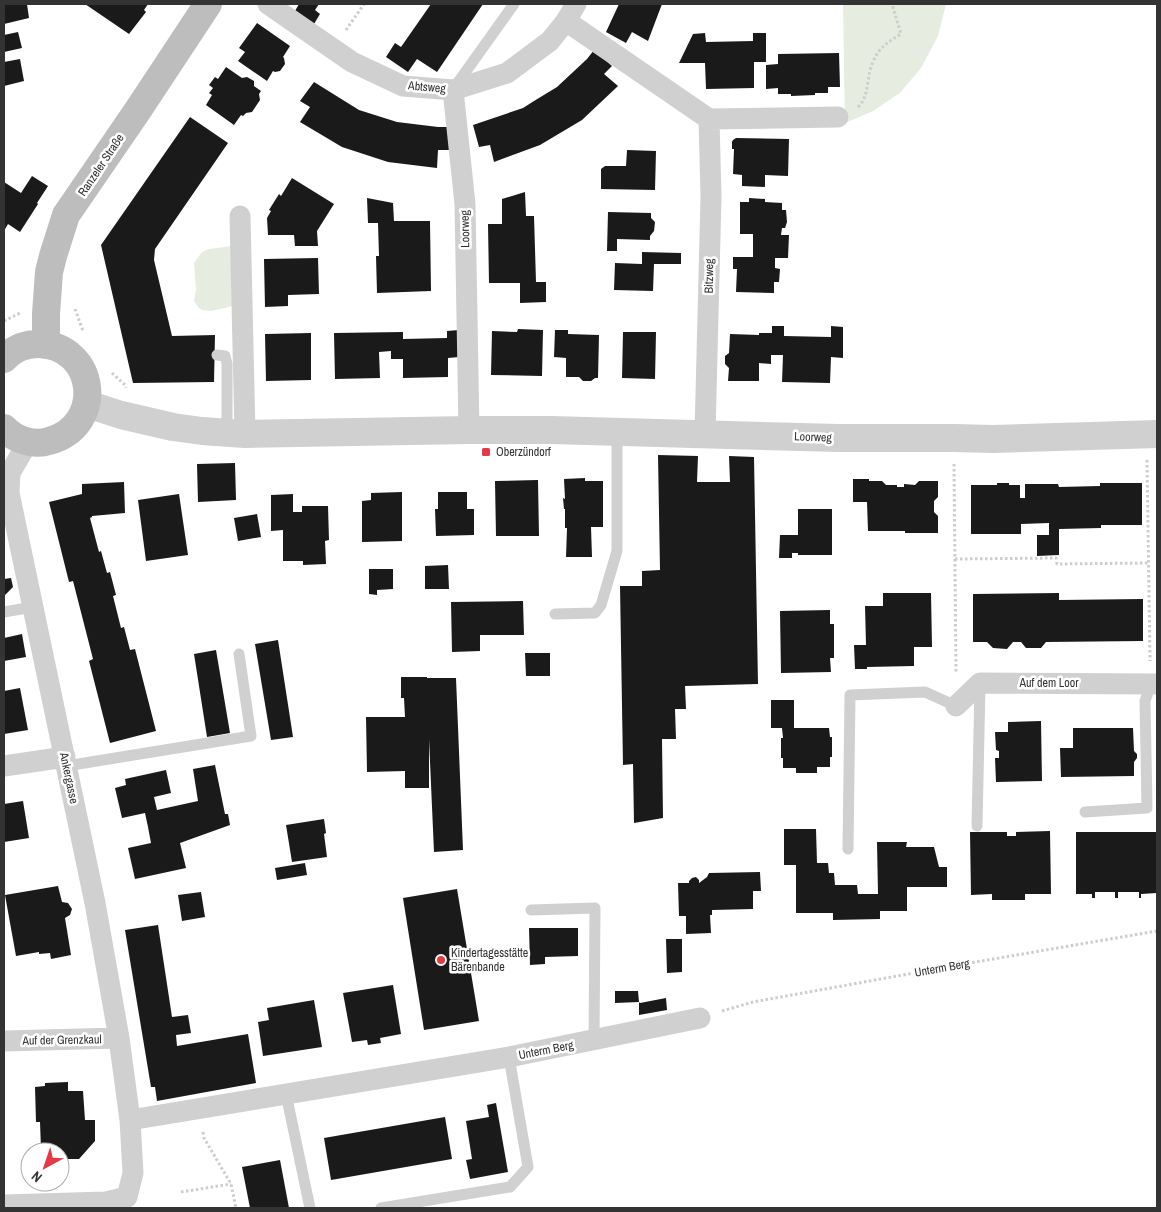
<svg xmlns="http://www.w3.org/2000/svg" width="1161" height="1212" viewBox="0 0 1161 1212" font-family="'Archivo Narrow',sans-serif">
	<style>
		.green { fill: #e6ecdf }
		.building { fill: #1a1a1a }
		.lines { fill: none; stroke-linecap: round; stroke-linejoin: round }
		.path { stroke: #cdcdcd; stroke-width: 3; stroke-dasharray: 2.5 2.5; stroke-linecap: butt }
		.service { stroke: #d0d0d0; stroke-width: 11 }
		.minor { stroke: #d0d0d0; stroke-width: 21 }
		.tertiary { stroke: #d0d0d0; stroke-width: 28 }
		.secondary { stroke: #bdbdbd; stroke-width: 28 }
		.poi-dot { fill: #e63946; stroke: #fff; stroke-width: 2 }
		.labels { text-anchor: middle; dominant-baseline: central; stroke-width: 5; stroke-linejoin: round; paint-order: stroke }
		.street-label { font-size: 12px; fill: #333; stroke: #fff }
		.poi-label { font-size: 12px; fill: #333; stroke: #fff; text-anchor: start }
	</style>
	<rect width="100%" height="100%" fill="#fff"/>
	<path class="green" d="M 843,4 L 946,4 L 938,36 L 921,68 L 900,93 L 873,111 L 845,123 Z
		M 232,246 L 233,306 L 211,311 L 202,310 L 198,307 L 194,301 L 196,290 L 194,263 L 202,252 L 209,249 Z"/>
	<path class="building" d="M 4,4 L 27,4 L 29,18 L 4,24 Z
		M 85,4 L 148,4 L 144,10 L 146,12 L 129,34 Z
		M 299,4 L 319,4 L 315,10 L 320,14 L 314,24 L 295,11 Z
		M 431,4 L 483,4 L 437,72 L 417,59 L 408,72 L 386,57 L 395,43 L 401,47 Z
		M 619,4 L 662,4 L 648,41 L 632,32 L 626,43 L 606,32 Z
		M 257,23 L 290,46 L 283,57 L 284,58 L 285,64 L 280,71 L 275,72 L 273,71 L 267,81 L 238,61 L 245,52 L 239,48 Z
		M 18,32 L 22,48 L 4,52 L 4,35 Z
		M 705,33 L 706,42 L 753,41 L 753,33 L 766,33 L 766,62 L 754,62 L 754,88 L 706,89 L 705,63 L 679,63 L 693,34 Z
		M 594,50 L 612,66 L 604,74 L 618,86 L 582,120 L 540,145 L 494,162 L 490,145 L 479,147 L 473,125 L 523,108 L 534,101 L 557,87 L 587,59 Z
		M 839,53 L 840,87 L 828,87 L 828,93 L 815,93 L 815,95 L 791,96 L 791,94 L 778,94 L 778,88 L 766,89 L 766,65 L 778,64 L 778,54 Z
		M 20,59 L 24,81 L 4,86 L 4,62 Z
		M 226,67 L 242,78 L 247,77 L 254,81 L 254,86 L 261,91 L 259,94 L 260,100 L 252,112 L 246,113 L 243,116 L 241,115 L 234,125 L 206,105 L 212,95 L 209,93 L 213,88 L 209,85 L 215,77 L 218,79 Z
		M 314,82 L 359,110 L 397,122 L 438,127 L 450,127 L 449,150 L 438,150 L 437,168 L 388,162 L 342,147 L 300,122 L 310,107 L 300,101 Z
		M 190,117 L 228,143 L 155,249 L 154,260 L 172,336 L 215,335 L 214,382 L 133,383 L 101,245 Z
		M 736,138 L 789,139 L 788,176 L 765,175 L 765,187 L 742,186 L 742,175 L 733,174 L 734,149 L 732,149 L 732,142 L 733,140 Z
		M 627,150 L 656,151 L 655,190 L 601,189 L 601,169 L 605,166 L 626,166 Z
		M 32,176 L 48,186 L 37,203 L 38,204 L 20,232 L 8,224 L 4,231 L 4,182 L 21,193 Z
		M 292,178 L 334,204 L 317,231 L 318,246 L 295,246 L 294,235 L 268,235 L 267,218 L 271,211 L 269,210 L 279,194 L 281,196 Z
		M 525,192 L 526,216 L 534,216 L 536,282 L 546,282 L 546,302 L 520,303 L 520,283 L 489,283 L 488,224 L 502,224 L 502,199 Z
		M 367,198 L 393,203 L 394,221 L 430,221 L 431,291 L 377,293 L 376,256 L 379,256 L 378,223 L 368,223 Z
		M 749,198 L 765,199 L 765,202 L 782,203 L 782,210 L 786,210 L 787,222 L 785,228 L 782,228 L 781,235 L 789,235 L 788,258 L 775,258 L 775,268 L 780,269 L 779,282 L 774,282 L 774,293 L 736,292 L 737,269 L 733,269 L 733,257 L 753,257 L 753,234 L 740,234 L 740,202 L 749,202 Z
		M 608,212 L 651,213 L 651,218 L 655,222 L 654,231 L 650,236 L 650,240 L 617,239 L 617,251 L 607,251 Z
		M 642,252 L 681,253 L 681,264 L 654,264 L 653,291 L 614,290 L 615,263 L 642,264 Z
		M 318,258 L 319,294 L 288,295 L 288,306 L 265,307 L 264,259 Z
		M 772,326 L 784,326 L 784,336 L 831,337 L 831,326 L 843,327 L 843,358 L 831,357 L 830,383 L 782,382 L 783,355 L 771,355 L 771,364 L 759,363 L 759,381 L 728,381 L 729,368 L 725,364 L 725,356 L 729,353 L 730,334 L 759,335 L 759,333 L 772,333 Z
		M 518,329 L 543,330 L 542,376 L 491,375 L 492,331 L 517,332 Z
		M 459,330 L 459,357 L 448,358 L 448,377 L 403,378 L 403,359 L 391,359 L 391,351 L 379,352 L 380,378 L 335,379 L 334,333 L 403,332 L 403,339 L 447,338 L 447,331 Z
		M 555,330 L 568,330 L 568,334 L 599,335 L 598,378 L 595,378 L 591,381 L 583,381 L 579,377 L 566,377 L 566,358 L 554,357 Z
		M 623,332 L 656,332 L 655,379 L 622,378 Z
		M 311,333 L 311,380 L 266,381 L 265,334 Z
		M 658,455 L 698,456 L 697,482 L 730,482 L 729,456 L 754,457 L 758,684 L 685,686 L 686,709 L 675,709 L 676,739 L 662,739 L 663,818 L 634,823 L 633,764 L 623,765 L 620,586 L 642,586 L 642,571 L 660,570 Z
		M 235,463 L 236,500 L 198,502 L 197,464 Z
		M 585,478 L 585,481 L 603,481 L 603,527 L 591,527 L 592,557 L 566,557 L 567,528 L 565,528 L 565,509 L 564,509 L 563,498 L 565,499 L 564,479 Z
		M 853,479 L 869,479 L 869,481 L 882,481 L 886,485 L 897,485 L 897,487 L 904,487 L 904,484 L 915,485 L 919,481 L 938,481 L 938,497 L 934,501 L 934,512 L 938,516 L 938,533 L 905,533 L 905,531 L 868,531 L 867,502 L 853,502 Z
		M 538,480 L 539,536 L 496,536 L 495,481 Z
		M 124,482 L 125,513 L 92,516 L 92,517 L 90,518 L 99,552 L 101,551 L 107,573 L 110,572 L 116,595 L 113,596 L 121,628 L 124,627 L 130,650 L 135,649 L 156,731 L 110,743 L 89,661 L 93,659 L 73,581 L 69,582 L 49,502 L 82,494 L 82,484 Z
		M 997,483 L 1009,483 L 1009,485 L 1020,485 L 1020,498 L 1025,498 L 1025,484 L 1058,484 L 1059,487 L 1100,486 L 1100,483 L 1142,483 L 1142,525 L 1101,525 L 1101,528 L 1059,529 L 1059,555 L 1037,556 L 1037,535 L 1049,535 L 1049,523 L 1021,524 L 1021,534 L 971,534 L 971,485 L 997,485 Z
		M 402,492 L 402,541 L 362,542 L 362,501 L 371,500 L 371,493 Z
		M 438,492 L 467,492 L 467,509 L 474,509 L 474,535 L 436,536 L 435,509 L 438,509 Z
		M 179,494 L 188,555 L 146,561 L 138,500 Z
		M 293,494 L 293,512 L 302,512 L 302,506 L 328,506 L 329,540 L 325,541 L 326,564 L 303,565 L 303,561 L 283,561 L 283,530 L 271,531 L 271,495 Z
		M 798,509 L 832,509 L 832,555 L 798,555 L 798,553 L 792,553 L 792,558 L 779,558 L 780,535 L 798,535 Z
		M 257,514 L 261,537 L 238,541 L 234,518 Z
		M 448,565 L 449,589 L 425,589 L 425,566 Z
		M 369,569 L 393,569 L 393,589 L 377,590 L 377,595 L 369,594 Z
		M 11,578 L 13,587 L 4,596 L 4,579 Z
		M 883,593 L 931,593 L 932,647 L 914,647 L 914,666 L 867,667 L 867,669 L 855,669 L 854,645 L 866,645 L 865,606 L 883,606 Z
		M 1059,593 L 1059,600 L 1143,599 L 1143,641 L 1046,642 L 1041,648 L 1026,648 L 1021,642 L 1013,642 L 1007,649 L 993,648 L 987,642 L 973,642 L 973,594 Z
		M 523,601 L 524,635 L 480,635 L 480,651 L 452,652 L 451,602 Z
		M 830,610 L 830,624 L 834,624 L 834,658 L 830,658 L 831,672 L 781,673 L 780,611 Z
		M 22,634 L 26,657 L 4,661 L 4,638 Z
		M 278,640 L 293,737 L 271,740 L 255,644 Z
		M 216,650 L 230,733 L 207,737 L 194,654 Z
		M 525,653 L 550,653 L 550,676 L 526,676 Z
		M 401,677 L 427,677 L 427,678 L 456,678 L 463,850 L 434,852 L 429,739 L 429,788 L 405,788 L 405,771 L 367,772 L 366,717 L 405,717 L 404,698 L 401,698 Z
		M 20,688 L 28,730 L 4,734 L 4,691 Z
		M 771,700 L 794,700 L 794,728 L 829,728 L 830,737 L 832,737 L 832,757 L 830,757 L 830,767 L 817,767 L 817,773 L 796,773 L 796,768 L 783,768 L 783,758 L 781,758 L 781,738 L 783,738 L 782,728 L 771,728 Z
		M 1041,721 L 1042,781 L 996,782 L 995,758 L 999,758 L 999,751 L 996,750 L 995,732 L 1008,732 L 1008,722 Z
		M 1073,728 L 1133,728 L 1134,751 L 1137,754 L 1137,758 L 1134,762 L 1134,776 L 1061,777 L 1060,748 L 1073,748 Z
		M 215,765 L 225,814 L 228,814 L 230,825 L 180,843 L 186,868 L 135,879 L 128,848 L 151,843 L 148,827 L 145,813 L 122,818 L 115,788 L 126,785 L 125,779 L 166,770 L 171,793 L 154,797 L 157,810 L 198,801 L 193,769 Z
		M 23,801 L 29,838 L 4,842 L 4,804 Z
		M 324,819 L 326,833 L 324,834 L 327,857 L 292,862 L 286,825 Z
		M 784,829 L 816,829 L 817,863 L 828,863 L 829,873 L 834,873 L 835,885 L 857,885 L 858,894 L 878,894 L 877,842 L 907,842 L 906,847 L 934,847 L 939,867 L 947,867 L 947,887 L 907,887 L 907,911 L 880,911 L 880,919 L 833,920 L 833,913 L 796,913 L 796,865 L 784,865 Z
		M 1050,831 L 1051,894 L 1025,894 L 1025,900 L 992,900 L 992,894 L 971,895 L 970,832 L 1007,832 L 1007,836 L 1016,836 L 1016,832 Z
		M 1076,832 L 1157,832 L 1157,893 L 1141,894 L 1141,898 L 1139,898 L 1139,892 L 1118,892 L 1118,898 L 1115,898 L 1115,892 L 1095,892 L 1095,898 L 1092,898 L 1092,894 L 1076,894 Z
		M 305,863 L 307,875 L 277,880 L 275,868 Z
		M 760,872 L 761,891 L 753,891 L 753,909 L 712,910 L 712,915 L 710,915 L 711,933 L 686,934 L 686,916 L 679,916 L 678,883 L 689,883 L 689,881 L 692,878 L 696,877 L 699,880 L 699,883 L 707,877 L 709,873 Z
		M 58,886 L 62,902 L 68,903 L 72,909 L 70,915 L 65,918 L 71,955 L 51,959 L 50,953 L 39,954 L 39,952 L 16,956 L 5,895 Z
		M 457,889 L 479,1021 L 424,1030 L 403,898 Z
		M 201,892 L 205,917 L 182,921 L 178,895 Z
		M 158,925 L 172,1017 L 188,1015 L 191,1033 L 176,1035 L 177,1046 L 248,1034 L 256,1083 L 157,1101 L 155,1087 L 151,1087 L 125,930 Z
		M 529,928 L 578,928 L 578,956 L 545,957 L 545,964 L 530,965 Z
		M 666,939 L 682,939 L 682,972 L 667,973 Z
		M 393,985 L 401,1034 L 380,1038 L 381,1043 L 368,1045 L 367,1040 L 352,1042 L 343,993 Z
		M 615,991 L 638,991 L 639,1002 L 640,1003 L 666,998 L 667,1010 L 639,1015 L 639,1002 L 615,1003 Z
		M 314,1000 L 322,1047 L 263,1056 L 258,1022 L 269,1020 L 267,1008 Z
		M 68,1082 L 68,1091 L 83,1091 L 85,1120 L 95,1120 L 95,1141 L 79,1159 L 60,1159 L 60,1152 L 50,1152 L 46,1148 L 41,1149 L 40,1122 L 36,1122 L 35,1087 L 45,1086 L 45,1083 Z
		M 496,1103 L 508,1172 L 470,1179 L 466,1160 L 472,1159 L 466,1121 L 489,1117 L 487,1105 Z
		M 445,1117 L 452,1159 L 331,1180 L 324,1138 Z
		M 280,1160 L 289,1208 L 250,1208 L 242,1167 Z"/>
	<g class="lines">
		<path class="path" d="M 346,30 L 364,4
			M 858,107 C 870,96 866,76 873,62 C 879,47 888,42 901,34 L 892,4
			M 75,309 L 83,331
			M 4,321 L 20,313
			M 112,373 L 125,385 L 126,388
			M 1147,460 L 1150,661
			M 954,464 L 956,673
			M 955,559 L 1056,558 L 1057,564 L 1149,563
			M 722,1011 L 753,1002 L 964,964 L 1157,931
			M 203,1132 L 204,1138 L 231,1184 L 236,1208
			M 181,1192 L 231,1184"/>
		<path class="service" d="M 454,88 L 514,4
			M 217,355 L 225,356 L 227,364 L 227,433
			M 4,612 L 33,607
			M 555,614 L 595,613 L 601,605 L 617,551 L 617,432
			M 66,766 L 251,736 L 239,654
			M 1085,812 L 1147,808 L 1145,701 L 1151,684
			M 977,826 L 980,685
			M 848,849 L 850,695 L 925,692 L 956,706
			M 531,910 L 595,908 L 594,1041
			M 286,1094 L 310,1208
			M 381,1208 L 510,1187 L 528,1167 L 509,1057"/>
		<path class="minor" d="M 268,4 L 352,62 L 403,86 L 453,90 L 507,73 L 550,41 L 566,21 L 576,4
			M 566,21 L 709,119 L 711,197 L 705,434
			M 453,90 L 465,204 L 469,430
			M 709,119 L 838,117
			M 240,216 L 245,434
			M 956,706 L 980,683 L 1157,684
			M 4,766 L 65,757
			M 4,1041 L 119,1038
			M 130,1120 L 509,1057 L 700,1018
			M 4,1205 L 106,1202 L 127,1197 L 133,1173 L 130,1120 L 119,1038 L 95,903 L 9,493 L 10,473 L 28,442"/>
		<path class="tertiary" d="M 87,404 L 121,415 L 173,427 L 202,431 L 245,434 L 469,430 L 551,430 L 838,438 L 954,438 L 993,439 L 1157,434"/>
		<path class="secondary" d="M 46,345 L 46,314 L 49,272 L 53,256 L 66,215 L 138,110 L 208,4
			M 4,359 C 13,349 25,344 38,344 C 97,345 106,426 49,441 C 34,446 15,440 4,428"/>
	</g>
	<g class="poi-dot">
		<rect x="481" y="447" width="10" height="10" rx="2.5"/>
		<circle cx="441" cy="960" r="5"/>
	</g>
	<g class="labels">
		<g class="street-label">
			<text transform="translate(427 87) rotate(5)">Abtsweg</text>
			<text transform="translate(101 165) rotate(-56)">Ranzeler Straße</text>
			<text transform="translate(465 229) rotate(-91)">Loorweg</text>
			<text transform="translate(709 276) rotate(-89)">Bitzweg</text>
			<text transform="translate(813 437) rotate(2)">Loorweg</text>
			<text x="1049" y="683">Auf dem Loor</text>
			<text transform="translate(69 778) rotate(78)">Ankergasse</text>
			<text transform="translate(942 968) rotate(-10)">Unterm Berg</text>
			<text transform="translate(62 1040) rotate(-1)">Auf der Grenzkaul</text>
			<text transform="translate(546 1050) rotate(-11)">Unterm Berg</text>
		</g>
		<g class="poi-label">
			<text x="496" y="452">Oberzündorf</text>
			<text x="451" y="953">Kindertagesstätte<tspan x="451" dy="14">Bärenbande</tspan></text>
		</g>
	</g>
	<rect width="1161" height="1212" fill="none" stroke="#333333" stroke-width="10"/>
	<g transform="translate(45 1167) rotate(220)"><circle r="24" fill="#ffffff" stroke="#adadad"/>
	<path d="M0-4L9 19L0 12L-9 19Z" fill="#e63946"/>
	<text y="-8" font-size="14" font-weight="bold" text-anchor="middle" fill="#333333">N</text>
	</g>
</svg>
